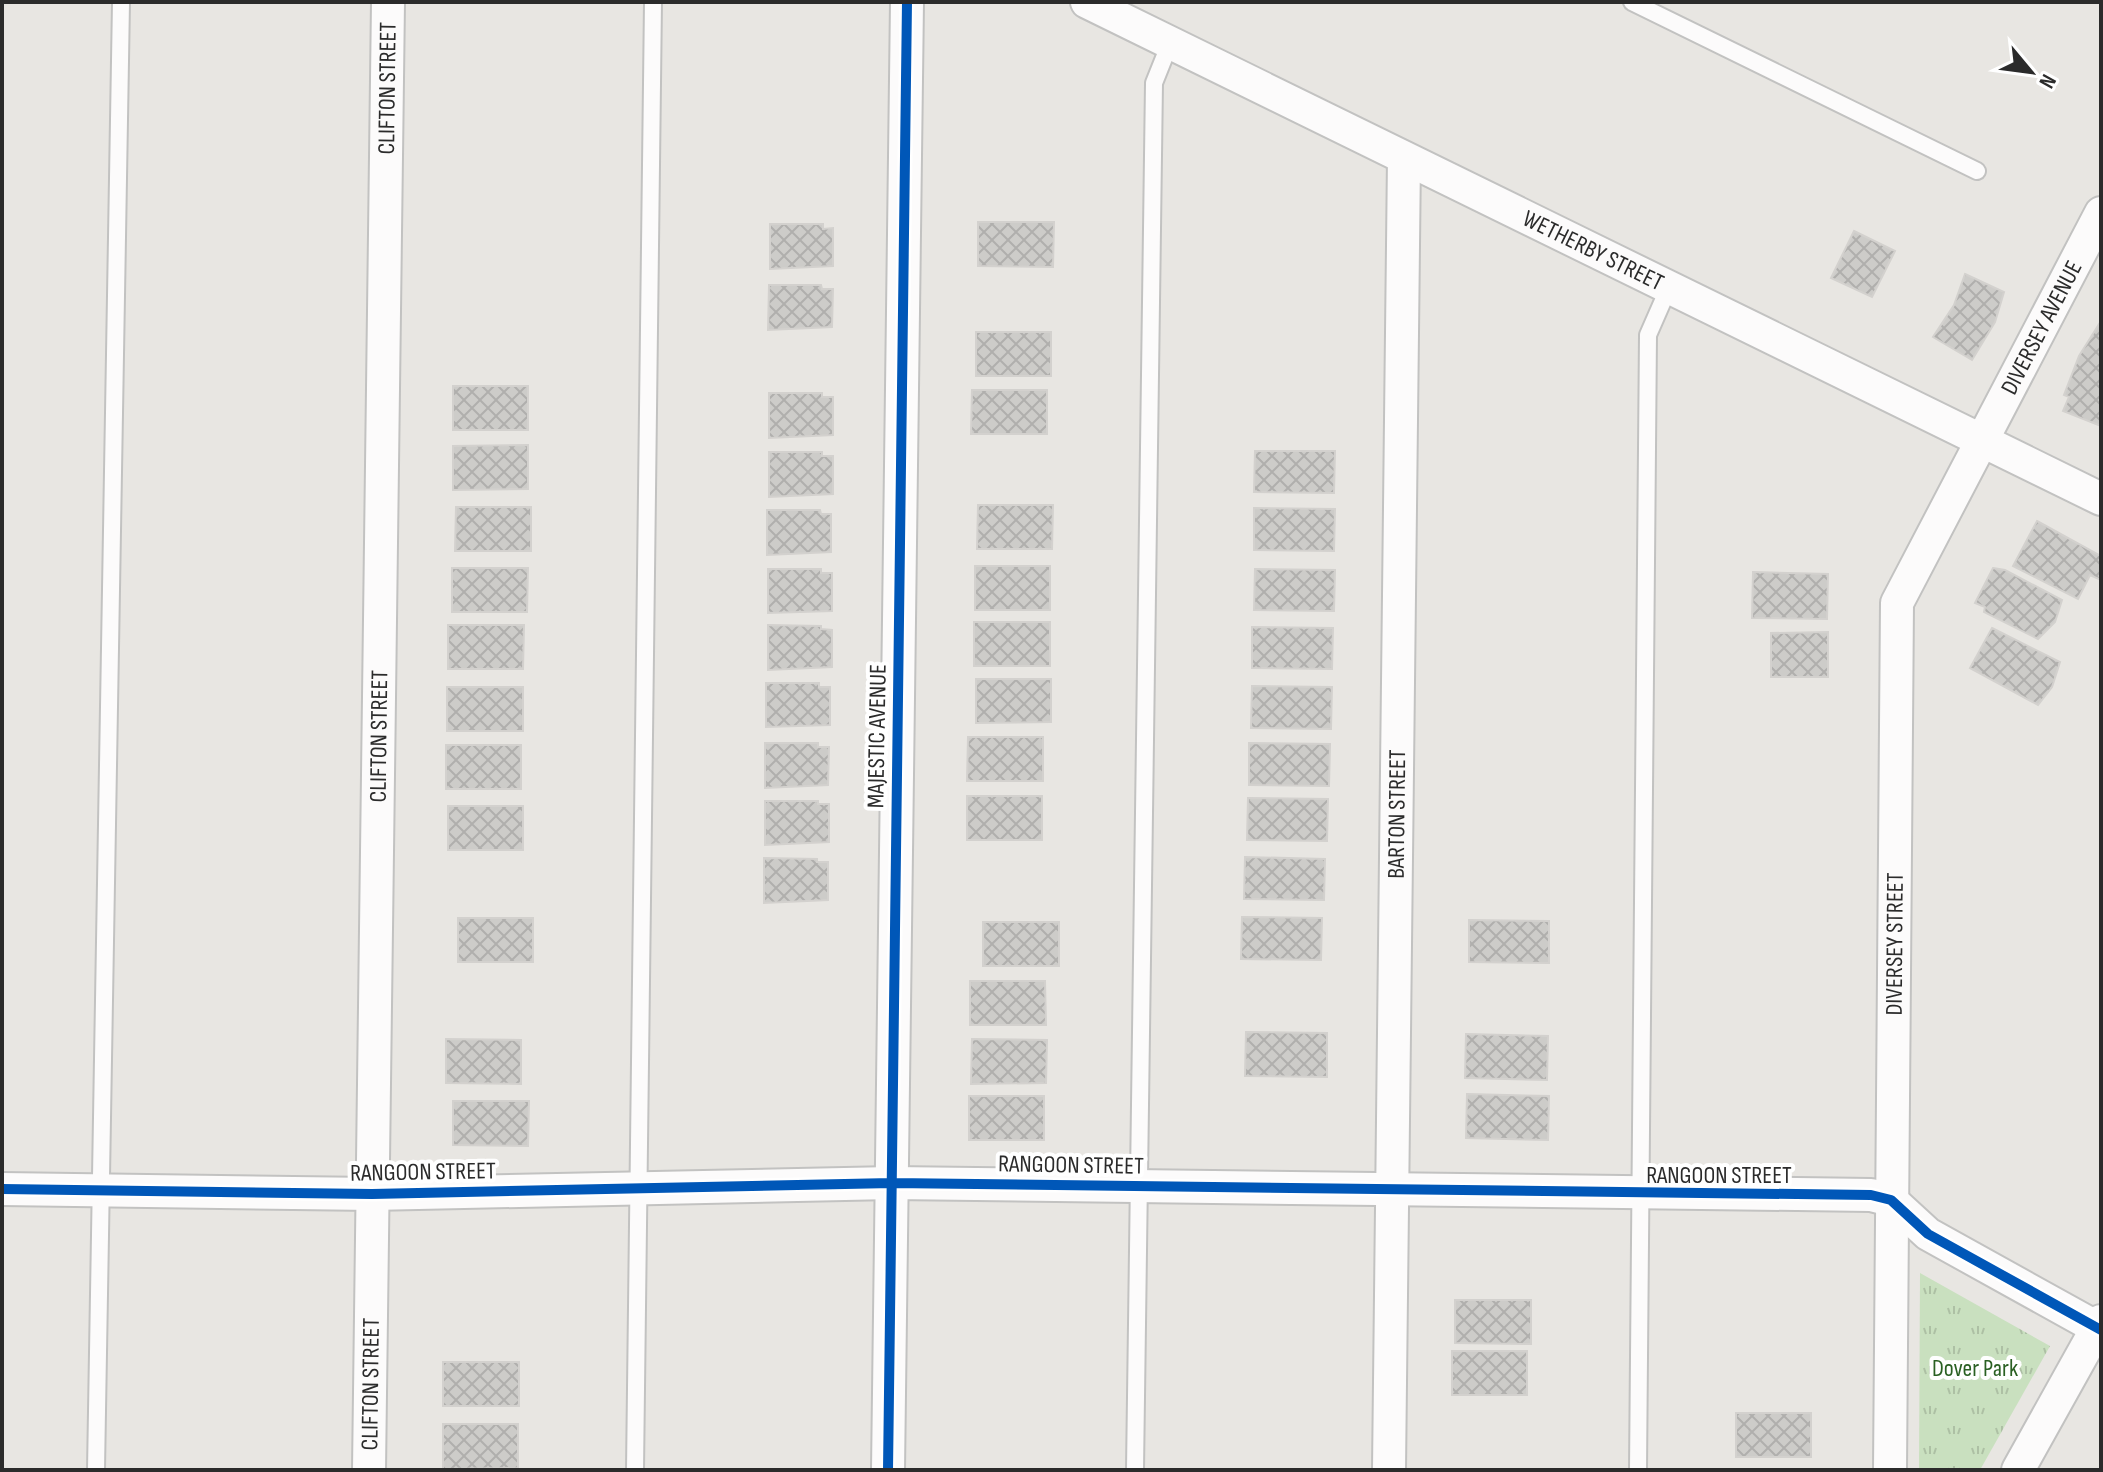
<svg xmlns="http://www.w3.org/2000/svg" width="2103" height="1472" viewBox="0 0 2103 1472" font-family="'Sofia Sans Condensed',sans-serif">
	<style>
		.park { fill: url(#park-tufts) }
		.building { fill: url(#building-cross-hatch); stroke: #d3d1ce; stroke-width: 2 }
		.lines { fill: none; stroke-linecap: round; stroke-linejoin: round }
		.lane-casing { stroke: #c2c2c1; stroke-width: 20 }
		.street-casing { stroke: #c2c2c1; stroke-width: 36 }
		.lane { stroke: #fcfbfb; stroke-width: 16 }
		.street { stroke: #fcfbfb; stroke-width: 32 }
		.cycleway-casing { stroke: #fff; stroke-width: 15 }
		.cycleway { stroke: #0057b8; stroke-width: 10 }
		.labels { text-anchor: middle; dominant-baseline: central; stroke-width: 8; stroke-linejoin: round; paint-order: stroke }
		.street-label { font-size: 24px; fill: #2b2b2b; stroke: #fff }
		.park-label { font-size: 24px; fill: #2a6023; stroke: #fff }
	</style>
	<defs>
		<pattern id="park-tufts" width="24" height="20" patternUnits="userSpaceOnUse" patternTransform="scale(2)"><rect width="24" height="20" fill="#c9e0bf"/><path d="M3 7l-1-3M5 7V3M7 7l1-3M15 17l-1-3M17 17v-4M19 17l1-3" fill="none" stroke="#adc0a4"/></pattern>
		<pattern id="building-cross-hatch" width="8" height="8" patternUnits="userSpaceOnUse" patternTransform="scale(2)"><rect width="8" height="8" fill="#cdccc9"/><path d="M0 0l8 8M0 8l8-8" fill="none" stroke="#b0afad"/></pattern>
	</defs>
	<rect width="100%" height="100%" fill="#e8e6e2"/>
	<path class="park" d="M 1920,1273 L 2050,1346 L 1980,1470 L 1919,1470 Z"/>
	<path class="building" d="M 978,222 L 1054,222 L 1053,267 L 978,266 Z
		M 770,224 L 823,224 L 823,229 L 833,228 L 833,266 L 770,269 Z
		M 1854,231 L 1895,251 L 1872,297 L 1831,278 Z
		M 1965,274 L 2004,292 L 1995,322 L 1972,360 L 1933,337 L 1954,305 Z
		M 769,285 L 821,285 L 822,289 L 833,289 L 832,327 L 768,330 Z
		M 2101,321 L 2101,426 L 2063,411 L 2069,397 L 2064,395 L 2079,356 Z
		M 976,332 L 1051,332 L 1051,376 L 976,376 Z
		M 453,386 L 528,386 L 528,430 L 453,430 Z
		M 972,390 L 1047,390 L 1047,434 L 971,434 Z
		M 769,393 L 822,393 L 822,397 L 833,397 L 833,435 L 769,438 Z
		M 528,445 L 528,489 L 453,490 L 453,446 Z
		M 1255,451 L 1335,451 L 1334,493 L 1254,492 Z
		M 769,452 L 822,452 L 822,456 L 833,456 L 833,494 L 769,497 Z
		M 978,505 L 1053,505 L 1052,549 L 977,549 Z
		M 456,507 L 531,507 L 531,551 L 455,551 Z
		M 1254,508 L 1335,509 L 1334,551 L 1254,550 Z
		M 767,510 L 820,510 L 821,514 L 831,514 L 831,552 L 767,555 Z
		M 2037,521 L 2101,556 L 2101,580 L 2090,575 L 2078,599 L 2013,566 Z
		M 975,566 L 1050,566 L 1050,610 L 975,610 Z
		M 452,568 L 528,568 L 527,612 L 452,612 Z
		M 1993,568 L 2005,570 L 2062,600 L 2055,622 L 2038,639 L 1984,612 L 1985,607 L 1975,603 Z
		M 768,569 L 821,569 L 821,573 L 832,573 L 832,611 L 768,613 Z
		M 1255,569 L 1335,570 L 1334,611 L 1254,610 Z
		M 1753,572 L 1828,574 L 1827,619 L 1752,618 Z
		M 974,622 L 1050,622 L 1050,666 L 974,666 Z
		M 448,625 L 524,625 L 523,669 L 448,669 Z
		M 768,625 L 821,626 L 821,629 L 832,630 L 832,667 L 768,670 Z
		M 1252,627 L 1333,628 L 1332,669 L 1252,668 Z
		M 1992,628 L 2060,662 L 2052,687 L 2038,705 L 1970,668 Z
		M 1828,632 L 1828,677 L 1771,677 L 1771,633 Z
		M 976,679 L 1051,679 L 1051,722 L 976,723 Z
		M 766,683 L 819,683 L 819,687 L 830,687 L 830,725 L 766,727 Z
		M 1252,686 L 1332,687 L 1331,729 L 1251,728 Z
		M 447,687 L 523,687 L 523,731 L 447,731 Z
		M 968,737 L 1043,737 L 1043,781 L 967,781 Z
		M 765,743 L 818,743 L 818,747 L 829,747 L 828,785 L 765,788 Z
		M 1249,743 L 1330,744 L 1329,786 L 1249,785 Z
		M 446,745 L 521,745 L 521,789 L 446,789 Z
		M 967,796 L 1042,796 L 1042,840 L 967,840 Z
		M 1248,798 L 1328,799 L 1327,841 L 1247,840 Z
		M 765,801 L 818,801 L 818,804 L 829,804 L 829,842 L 765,845 Z
		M 448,806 L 523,806 L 523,850 L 448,850 Z
		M 1245,857 L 1325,859 L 1324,900 L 1244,899 Z
		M 764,858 L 817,859 L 817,862 L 828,862 L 828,900 L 764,903 Z
		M 1242,917 L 1322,918 L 1321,960 L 1241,959 Z
		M 458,918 L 533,918 L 533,962 L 458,962 Z
		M 1469,920 L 1549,921 L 1549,963 L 1469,962 Z
		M 983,922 L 1059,922 L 1059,966 L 983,966 Z
		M 970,981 L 1045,981 L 1046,1025 L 970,1025 Z
		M 1246,1032 L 1327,1033 L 1327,1077 L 1245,1076 Z
		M 1466,1034 L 1548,1036 L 1547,1080 L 1465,1078 Z
		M 446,1039 L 521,1040 L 521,1084 L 446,1083 Z
		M 972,1039 L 1047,1040 L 1046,1083 L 971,1084 Z
		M 1467,1094 L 1549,1096 L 1548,1140 L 1466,1138 Z
		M 969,1096 L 1044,1096 L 1044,1140 L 969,1140 Z
		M 453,1101 L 529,1101 L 528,1146 L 453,1145 Z
		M 1455,1300 L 1531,1300 L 1531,1344 L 1455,1343 Z
		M 1452,1351 L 1527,1351 L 1527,1395 L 1452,1395 Z
		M 443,1362 L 519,1362 L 519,1406 L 443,1406 Z
		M 1736,1413 L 1811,1413 L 1811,1457 L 1736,1457 Z
		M 443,1424 L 518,1424 L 518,1468 L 443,1469 Z"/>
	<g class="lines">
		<defs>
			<path id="lane" d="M 1632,2 L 1977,171
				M 96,1470 L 121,2
				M 635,1470 L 653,2
				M 1135,1470 L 1154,83 L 1170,43
				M 1638,1470 L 1648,335 L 1669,287"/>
			<g id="street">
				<path id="s1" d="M 1087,2 L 2101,499"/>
				<path d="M 2,1189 L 372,1194 L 892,1183 L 1871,1195 L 1891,1200 L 1928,1234 L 2101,1330"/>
				<path id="s2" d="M 369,1470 L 388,2"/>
				<path d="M 888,1470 L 907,2"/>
				<path id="s3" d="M 1389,1470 L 1404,158"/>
				<path id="s4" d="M 1890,1470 L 1897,603 L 2101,213"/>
				<path d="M 2018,1470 L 2101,1321"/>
			</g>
		</defs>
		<use href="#lane" class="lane-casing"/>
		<use href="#street" class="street-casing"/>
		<use href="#lane" class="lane"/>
		<use href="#street" class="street"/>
		<defs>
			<path id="cycleway" d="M 2,1189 L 372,1194 L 892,1183 L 1871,1195 L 1891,1200 L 1928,1234 L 2101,1330
				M 888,1470 L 907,2"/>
		</defs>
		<use href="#cycleway" class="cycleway-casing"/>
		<use href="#cycleway" class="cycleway"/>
	</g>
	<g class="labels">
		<g class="street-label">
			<text stroke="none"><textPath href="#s2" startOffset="1382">CLIFTON STREET</textPath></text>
			<text stroke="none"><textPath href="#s1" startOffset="564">WETHERBY STREET</textPath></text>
			<text stroke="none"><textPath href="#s4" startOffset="1178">DIVERSEY AVENUE</textPath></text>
			<text stroke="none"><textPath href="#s2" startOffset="734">CLIFTON STREET</textPath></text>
			<text transform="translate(877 736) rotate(-89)">MAJESTIC AVENUE</text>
			<text stroke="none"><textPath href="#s3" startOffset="656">BARTON STREET</textPath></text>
			<text stroke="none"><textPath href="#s4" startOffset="526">DIVERSEY STREET</textPath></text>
			<text transform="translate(1071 1165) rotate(1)">RANGOON STREET</text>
			<text transform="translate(423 1172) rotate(-1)">RANGOON STREET</text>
			<text x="1719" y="1175">RANGOON STREET</text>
			<text stroke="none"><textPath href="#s2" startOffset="86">CLIFTON STREET</textPath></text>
		</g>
		<g class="park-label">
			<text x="1975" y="1368">Dover Park</text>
		</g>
	</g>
	<rect width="2103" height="1472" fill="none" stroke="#2b2b2b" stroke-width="8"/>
	<g transform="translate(2031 72) rotate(119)" stroke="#ffffff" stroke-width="6" paint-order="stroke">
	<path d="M0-6L14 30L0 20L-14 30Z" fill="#2b2b2b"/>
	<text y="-12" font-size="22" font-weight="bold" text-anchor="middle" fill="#2b2b2b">N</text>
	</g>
</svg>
